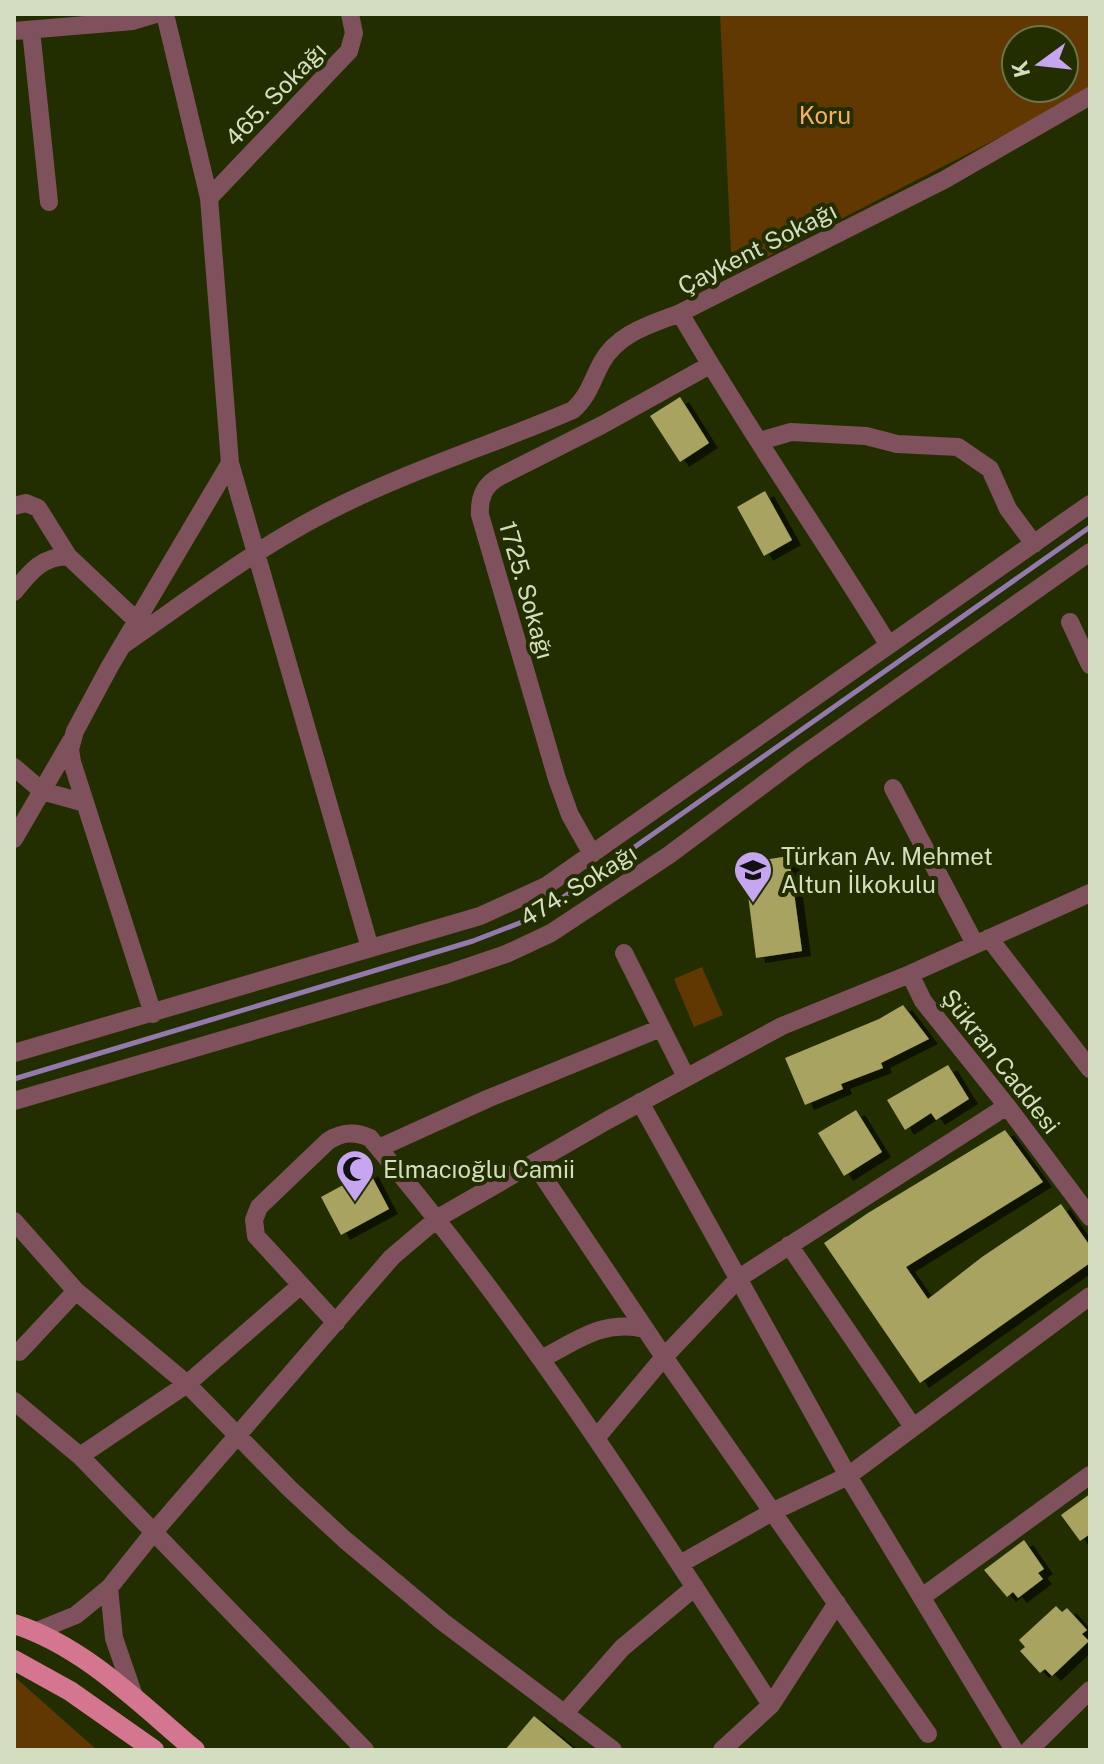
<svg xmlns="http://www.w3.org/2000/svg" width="1104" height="1764" viewBox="0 0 1104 1764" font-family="'Public Sans',sans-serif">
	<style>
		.green { fill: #623802; fill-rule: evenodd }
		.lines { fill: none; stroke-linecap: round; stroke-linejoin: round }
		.stream { stroke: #9479ae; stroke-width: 5 }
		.building { fill: #a9a362; filter: url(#shadow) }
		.minor { stroke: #7f515c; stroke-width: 18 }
		.major { stroke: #d4768f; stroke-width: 20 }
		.labels { text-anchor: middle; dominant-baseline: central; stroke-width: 8; stroke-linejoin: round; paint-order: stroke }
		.street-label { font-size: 24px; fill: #d2debf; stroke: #222e00 }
		.park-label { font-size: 24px; fill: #fead5a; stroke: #222e00 }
		.poi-label { font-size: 24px; fill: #d2debf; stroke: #222e00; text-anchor: start }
	</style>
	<defs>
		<filter id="shadow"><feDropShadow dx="9" dy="5" stdDeviation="0" flood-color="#0009"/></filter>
	</defs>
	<rect width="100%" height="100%" fill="#222e00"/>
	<path class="green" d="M 720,14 L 1090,14 L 1090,91 L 732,275 ZM 1016,40 L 1064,40 L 1064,88 L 1016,88 Z
		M 702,967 L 723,1015 L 694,1027 L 674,979 Z
		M 14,1678 L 17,1679 L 97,1750 L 14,1750 Z"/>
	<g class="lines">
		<path class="stream" d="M 14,1079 L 473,941 L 535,917 L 1090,527"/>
	</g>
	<path class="building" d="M 680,397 L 709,443 L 680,462 L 650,416 Z
		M 765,491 L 792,540 L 764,556 L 737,507 Z
		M 789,856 L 802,951 L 756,958 L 744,863 Z
		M 903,1005 L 929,1039 L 881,1063 L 883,1068 L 841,1084 L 843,1089 L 805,1105 L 785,1058 L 879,1019 Z
		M 948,1065 L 969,1099 L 936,1120 L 931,1113 L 905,1130 L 887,1100 Z
		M 856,1110 L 882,1152 L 844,1176 L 818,1133 Z
		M 1005,1130 L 1043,1182 L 906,1267 L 928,1299 L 982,1257 L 1061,1204 L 1090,1246 L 1090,1263 L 920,1383 L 824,1243 L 868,1213 Z
		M 369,1171 L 389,1209 L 341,1235 L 321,1197 Z
		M 1090,1494 L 1090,1534 L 1080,1541 L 1061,1515 Z
		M 1024,1540 L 1044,1569 L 1038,1573 L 1043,1579 L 1018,1598 L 1013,1592 L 1007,1597 L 984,1570 Z
		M 1056,1606 L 1062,1612 L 1067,1608 L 1087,1630 L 1082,1634 L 1089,1641 L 1052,1676 L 1045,1669 L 1040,1673 L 1020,1651 L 1025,1647 L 1019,1640 Z
		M 534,1716 L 575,1750 L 505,1750 Z"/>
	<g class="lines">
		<path class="minor" d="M 165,14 L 209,198 L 230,463 L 370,948
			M 31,30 L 49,202
			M 14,31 L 133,21 L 156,14
			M 209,198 L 349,51 L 354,33 L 350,14
			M 760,441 L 791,432 L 866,436 L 897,444 L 958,447 L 990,469 L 1008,509 L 1034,544
			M 14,506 L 26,503 L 38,508 L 68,556 L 137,621
			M 14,592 C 30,572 41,557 68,556
			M 1070,622 L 1090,665
			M 888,644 C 820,533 745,426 680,313 L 944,180 L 1090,96
			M 123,645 C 190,599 256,548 329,511 C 407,471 492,445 573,410 C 589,396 592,380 602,362 C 618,333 650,325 680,313
			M 14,767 L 42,791 L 85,803
			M 893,788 L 975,944
			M 14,839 L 71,741
			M 592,854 L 570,815 L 557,779 L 480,515 C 479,498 484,485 499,477 L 602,425 L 710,365
			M 989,938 L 1090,1069
			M 624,953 L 686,1077
			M 910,974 L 923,1001 L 1007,1106 L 1090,1217
			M 153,1014 L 72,762 L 70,749 L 75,731 L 110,666 L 230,463
			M 14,1053 L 480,916 L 546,886 L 1090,504
			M 14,1101 L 447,974 L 506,954 L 551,933 L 669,855 L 800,757 L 1090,552
			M 640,1102 L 848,1476 L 1014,1750
			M 379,1148 L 487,1099 L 661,1028
			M 534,1163 L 664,1357 L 928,1734
			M 14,1221 L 76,1291 L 187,1384 L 290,1489 L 344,1539 L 443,1622 L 613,1750
			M 789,1245 L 913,1427
			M 336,1323 L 256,1236 L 254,1220 L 259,1207 L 328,1141 C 342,1132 355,1131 370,1138 C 521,1315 645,1510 771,1705 L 722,1750
			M 19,1352 L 76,1291
			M 543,1358 C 578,1340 604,1319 645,1329
			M 14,1401 L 80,1456 L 365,1750
			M 597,1437 L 664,1357 L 739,1278 L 1007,1106
			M 80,1456 L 187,1384 L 301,1285
			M 680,1564 L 774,1511 L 848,1476 L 1090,1296
			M 109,1588 L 114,1638 L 135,1699
			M 922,1597 L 1090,1475
			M 37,1631 L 76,1615 L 109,1588 L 153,1533 L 392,1257 L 438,1218 L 608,1120 L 782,1026 L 910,974 L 1090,893
			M 771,1705 L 837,1603
			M 564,1714 L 622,1648 L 695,1587
			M 1029,1750 L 1090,1690"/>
		<path class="major" d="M 14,1624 C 84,1646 140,1704 195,1750
			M 14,1660 L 70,1691 L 154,1750"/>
	</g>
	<defs>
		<symbol id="school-pin" viewBox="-11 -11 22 30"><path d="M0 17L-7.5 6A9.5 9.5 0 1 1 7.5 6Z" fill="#c6a6f0" stroke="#222e00"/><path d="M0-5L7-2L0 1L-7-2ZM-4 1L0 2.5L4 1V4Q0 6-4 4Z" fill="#111"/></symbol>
		<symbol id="mosque-pin" viewBox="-11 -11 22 30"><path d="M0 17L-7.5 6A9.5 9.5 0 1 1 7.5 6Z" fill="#c6a6f0" stroke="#222e00"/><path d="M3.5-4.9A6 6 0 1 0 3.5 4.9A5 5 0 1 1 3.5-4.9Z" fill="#111"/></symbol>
	</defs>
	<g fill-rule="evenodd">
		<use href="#school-pin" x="731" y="848" width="44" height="60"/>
		<use href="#mosque-pin" x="333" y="1147" width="44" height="60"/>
	</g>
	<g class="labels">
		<g class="street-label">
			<text transform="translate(275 94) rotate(-46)">465. Sokağı</text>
			<text transform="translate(757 248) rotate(-27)">Çaykent Sokağı</text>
			<text transform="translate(527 590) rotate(74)">1725. Sokağı</text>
			<text transform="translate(578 885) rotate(-32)">474. Sokağı</text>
			<text transform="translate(1001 1061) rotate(52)">Şükran Caddesi</text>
		</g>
		<g class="park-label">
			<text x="825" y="115">Koru</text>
		</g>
		<g class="poi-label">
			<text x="781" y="856">Türkan Av. Mehmet<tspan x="781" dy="28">Altun İlkokulu</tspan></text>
			<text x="383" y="1169">Elmacıoğlu Camii</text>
		</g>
	</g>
	<rect width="1104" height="1764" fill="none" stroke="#d2debf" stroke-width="32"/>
	<g transform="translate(1040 64) rotate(255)"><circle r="38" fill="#222e00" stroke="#68744c" stroke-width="2"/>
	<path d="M0-6L14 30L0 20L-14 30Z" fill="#c6a6f0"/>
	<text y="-12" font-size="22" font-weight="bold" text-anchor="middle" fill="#d2debf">K</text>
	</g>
</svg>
